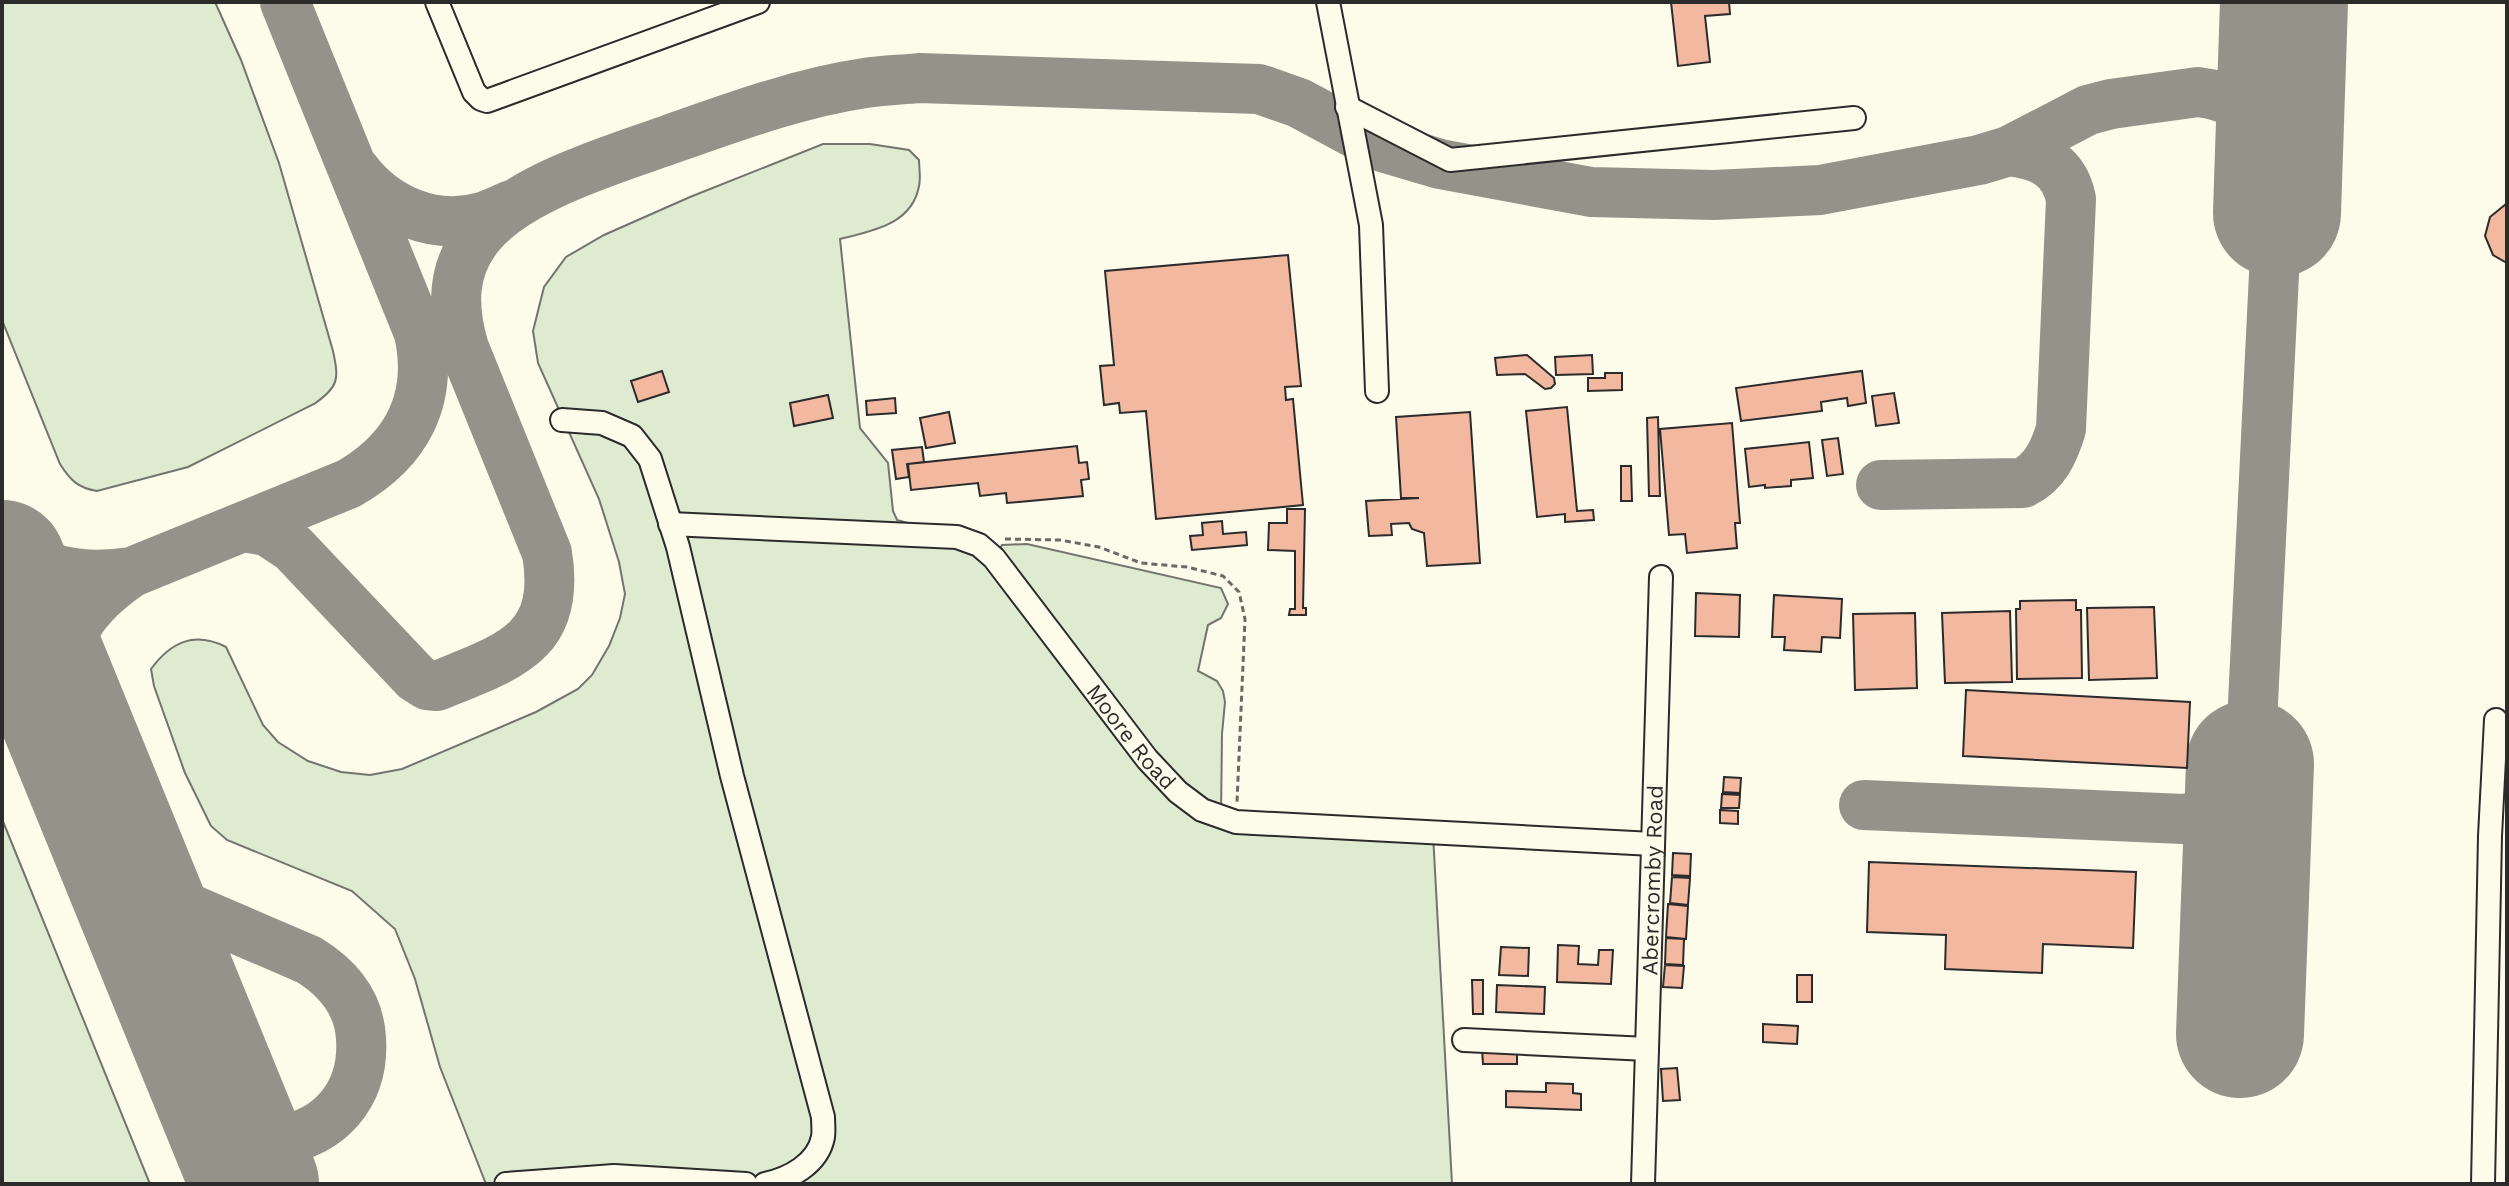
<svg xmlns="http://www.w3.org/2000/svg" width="2509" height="1186" viewBox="0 0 2509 1186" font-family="'Work Sans',sans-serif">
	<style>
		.green { fill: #deebd1; stroke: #74746e; stroke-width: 2 }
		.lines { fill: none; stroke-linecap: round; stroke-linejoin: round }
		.taxiway { stroke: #94938a; stroke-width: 50 }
		.runway { stroke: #94938a; stroke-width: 128 }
		.building { fill: #f2b8a0; stroke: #2b2b2b; stroke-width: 2 }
		.minor-casing { stroke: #2b2b2b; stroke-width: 26 }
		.path { stroke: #6a6964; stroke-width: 3; stroke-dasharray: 6 4; stroke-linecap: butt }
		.minor { stroke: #fdfbea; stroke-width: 22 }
		.labels { text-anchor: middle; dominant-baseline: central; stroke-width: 6; stroke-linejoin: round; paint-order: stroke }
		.street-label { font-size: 22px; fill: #2b2b2b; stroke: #fdfbea }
	</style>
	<rect width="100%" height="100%" fill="#fdfbea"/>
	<path class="green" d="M 2,2 L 215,2 L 241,60 L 279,163 L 333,351 C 339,379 339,387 314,404 L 188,467 L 97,491 C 78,488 70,480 60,464 L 2,320 Z
		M 823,144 L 870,144 L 909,150 L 919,160 C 919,168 921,178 919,186 C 912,225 871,231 840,239 L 860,428 L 888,463 L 893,511 L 897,520 L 957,537 L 994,557 L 1002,545 L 1027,544 L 1221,588 L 1228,604 L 1221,618 L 1208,625 L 1198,671 L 1217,681 L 1223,691 L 1225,702 L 1222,734 L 1221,817 L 1433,834 L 1452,1184 L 486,1184 L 440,1067 L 415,979 L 395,929 L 352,891 L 227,840 L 211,826 L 185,773 L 154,686 L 151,669 C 171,642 194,631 226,647 L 263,725 L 278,742 L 308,761 L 341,772 L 370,775 L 402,769 L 536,712 L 578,689 L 592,675 L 609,646 L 620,618 L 625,594 L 619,562 L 599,499 L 538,363 L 533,331 L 544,287 L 566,257 L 604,235 L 690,197 Z
		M 2,819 L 150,1184 L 2,1184 Z"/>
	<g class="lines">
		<path class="taxiway" d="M 355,170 C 384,209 434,231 482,217 C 492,214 502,209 511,205
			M 1881,485 L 2023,483 C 2045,472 2054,452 2061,429 L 2071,199 C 2064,165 2041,155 2009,151
			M 243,527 L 267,531 L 293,548 L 416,678 L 427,685 L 437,686 C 507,657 562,644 547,553 L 464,348 C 452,307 451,268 481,233 C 520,187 614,159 671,139 C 734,117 798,93 865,83 C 883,80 901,80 919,78 L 1259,89 L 1299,103 L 1379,146 L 1440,164 L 1591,192 L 1714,195 L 1820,190 L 1979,160 L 2009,151 L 2088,110 L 2111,104 L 2198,92 C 2268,100 2275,154 2277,213 L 2250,764 C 2240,797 2217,816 2183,819 L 1864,805
			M 2,536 C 37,574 83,579 132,572
			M 73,741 C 53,662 62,619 132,572 L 348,484 C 406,451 434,401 419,333 L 285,2
			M 122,863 L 140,880 L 174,902 L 309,960 C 338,978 359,1003 361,1038 C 369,1157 205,1181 171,1065 L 158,950"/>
		<path class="runway" d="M 2277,213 L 2284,2
			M 2,564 L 255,1184
			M 2240,1034 L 2250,764"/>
	</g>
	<path class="building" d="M 1671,2 L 1729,2 L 1730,14 L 1705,16 L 1710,62 L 1678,66 Z
		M 2506,204 L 2507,204 L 2507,263 L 2493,255 L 2485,236 L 2490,217 Z
		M 1288,255 L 1301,386 L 1285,387 L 1286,400 L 1293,399 L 1303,505 L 1156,519 L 1146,411 L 1120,413 L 1119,403 L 1104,405 L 1100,366 L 1114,365 L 1105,271 Z
		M 1527,355 L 1554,378 L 1555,384 L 1551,388 L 1545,389 L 1525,374 L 1497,375 L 1495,358 Z
		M 1592,355 L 1593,374 L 1556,375 L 1555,357 Z
		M 662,371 L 669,392 L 638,402 L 631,381 Z
		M 1862,371 L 1866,403 L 1848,406 L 1847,398 L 1821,402 L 1822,411 L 1741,421 L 1736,388 Z
		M 1605,373 L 1622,373 L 1622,390 L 1588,391 L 1588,378 L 1605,378 Z
		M 1894,393 L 1899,423 L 1876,426 L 1872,396 Z
		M 828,395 L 833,418 L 794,426 L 790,403 Z
		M 895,398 L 896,413 L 867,415 L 866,401 Z
		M 1567,407 L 1577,511 L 1593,510 L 1594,520 L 1565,522 L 1565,514 L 1537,517 L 1526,411 Z
		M 949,412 L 955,443 L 926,448 L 920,418 Z
		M 1470,412 L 1480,563 L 1427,566 L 1424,533 L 1412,529 L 1409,523 L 1391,524 L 1392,535 L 1369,536 L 1366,501 L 1419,498 L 1401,498 L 1396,417 Z
		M 1658,417 L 1660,496 L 1649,496 L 1647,418 Z
		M 1732,423 L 1740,523 L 1735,523 L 1737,548 L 1687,553 L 1685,534 L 1669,535 L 1660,429 Z
		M 1838,438 L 1843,474 L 1827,476 L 1822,440 Z
		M 1809,442 L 1813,478 L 1791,480 L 1791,486 L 1765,488 L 1765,485 L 1749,487 L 1745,449 Z
		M 1077,446 L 1079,463 L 1087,462 L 1089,479 L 1081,480 L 1083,496 L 1007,503 L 1006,493 L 980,496 L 978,483 L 911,490 L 908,464 Z
		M 922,447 L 924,462 L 907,464 L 909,477 L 896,479 L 892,450 Z
		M 1621,466 L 1631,466 L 1632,501 L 1621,501 Z
		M 1287,509 L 1305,509 L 1303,608 L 1306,608 L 1306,615 L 1289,615 L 1290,609 L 1295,609 L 1295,551 L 1268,550 L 1269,523 L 1287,523 Z
		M 1222,521 L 1223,534 L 1246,532 L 1247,545 L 1192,550 L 1190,536 L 1203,535 L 1202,523 Z
		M 1696,593 L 1740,595 L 1739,637 L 1695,636 Z
		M 1774,595 L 1842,599 L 1840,638 L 1822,637 L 1821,652 L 1784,650 L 1785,637 L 1772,637 Z
		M 2076,600 L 2076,610 L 2081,610 L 2082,678 L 2017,679 L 2016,609 L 2020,609 L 2020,601 Z
		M 2154,607 L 2157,678 L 2089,680 L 2087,608 Z
		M 2010,611 L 2012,682 L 1945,683 L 1942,613 Z
		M 1915,613 L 1917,688 L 1855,690 L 1853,614 Z
		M 1966,690 L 2190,702 L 2187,768 L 1963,756 Z
		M 1724,777 L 1741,778 L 1740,793 L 1723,792 Z
		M 1722,794 L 1740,795 L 1739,808 L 1721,808 Z
		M 1720,810 L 1738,811 L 1738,824 L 1720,823 Z
		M 1673,853 L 1691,854 L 1690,876 L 1672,875 Z
		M 1869,862 L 2136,872 L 2133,948 L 2043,944 L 2042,973 L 1945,969 L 1946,935 L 1867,932 Z
		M 1672,877 L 1690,878 L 1688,905 L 1670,903 Z
		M 1668,904 L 1688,906 L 1686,939 L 1666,937 Z
		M 1666,938 L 1684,939 L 1683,965 L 1665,964 Z
		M 1558,945 L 1579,946 L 1578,964 L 1598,965 L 1599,950 L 1613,950 L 1611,984 L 1557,982 Z
		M 1501,947 L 1529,948 L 1528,976 L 1499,975 Z
		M 1665,965 L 1684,966 L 1682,988 L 1663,987 Z
		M 1797,975 L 1812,975 L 1812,1002 L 1797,1002 Z
		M 1472,980 L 1483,980 L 1483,1014 L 1473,1014 Z
		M 1497,985 L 1545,987 L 1544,1014 L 1496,1012 Z
		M 1763,1024 L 1798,1026 L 1797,1044 L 1763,1042 Z
		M 1517,1048 L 1517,1064 L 1483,1064 L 1482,1049 Z
		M 1677,1068 L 1680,1100 L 1663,1101 L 1661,1069 Z
		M 1546,1083 L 1573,1084 L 1573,1093 L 1581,1094 L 1581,1110 L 1506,1107 L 1506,1091 L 1546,1092 Z"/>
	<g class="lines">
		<defs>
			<g id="minor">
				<path d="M 437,2 L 474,92 L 481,99 L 487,101 L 758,2"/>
				<path d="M 1328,2 L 1371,225 L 1377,391"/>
				<path d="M 1347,107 L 1450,160 L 1854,118"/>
				<path d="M 562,420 L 602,423 L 632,436 L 650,459 L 678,547 L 732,776 L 823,1117 C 823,1123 824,1131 823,1137 C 818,1164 789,1179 765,1184"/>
				<path id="s1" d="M 670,524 L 957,537 L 979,545 L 994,558 L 1147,759 L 1178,792 L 1202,810 L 1236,822 L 1653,844"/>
				<path d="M 1464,1040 L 1647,1049"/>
				<path d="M 506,1184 L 614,1176 L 746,1184"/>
				<path id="s2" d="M 1643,1184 L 1661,577"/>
				<path d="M 2483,1184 L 2490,836 L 2496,720"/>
			</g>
		</defs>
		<use href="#minor" class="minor-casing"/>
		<path class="path" d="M 1005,539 L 1060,540 L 1099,547 L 1141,563 L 1187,567 L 1223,576 L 1239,592 L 1245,619 L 1237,802"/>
		<use href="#minor" class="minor"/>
	</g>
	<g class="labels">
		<g class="street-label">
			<text stroke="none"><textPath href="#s1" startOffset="556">Moore Road</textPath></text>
			<text stroke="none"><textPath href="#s2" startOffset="304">Abercromby Road</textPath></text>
		</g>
	</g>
	<rect width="2509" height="1186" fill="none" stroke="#2b2b2b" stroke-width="8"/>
</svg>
